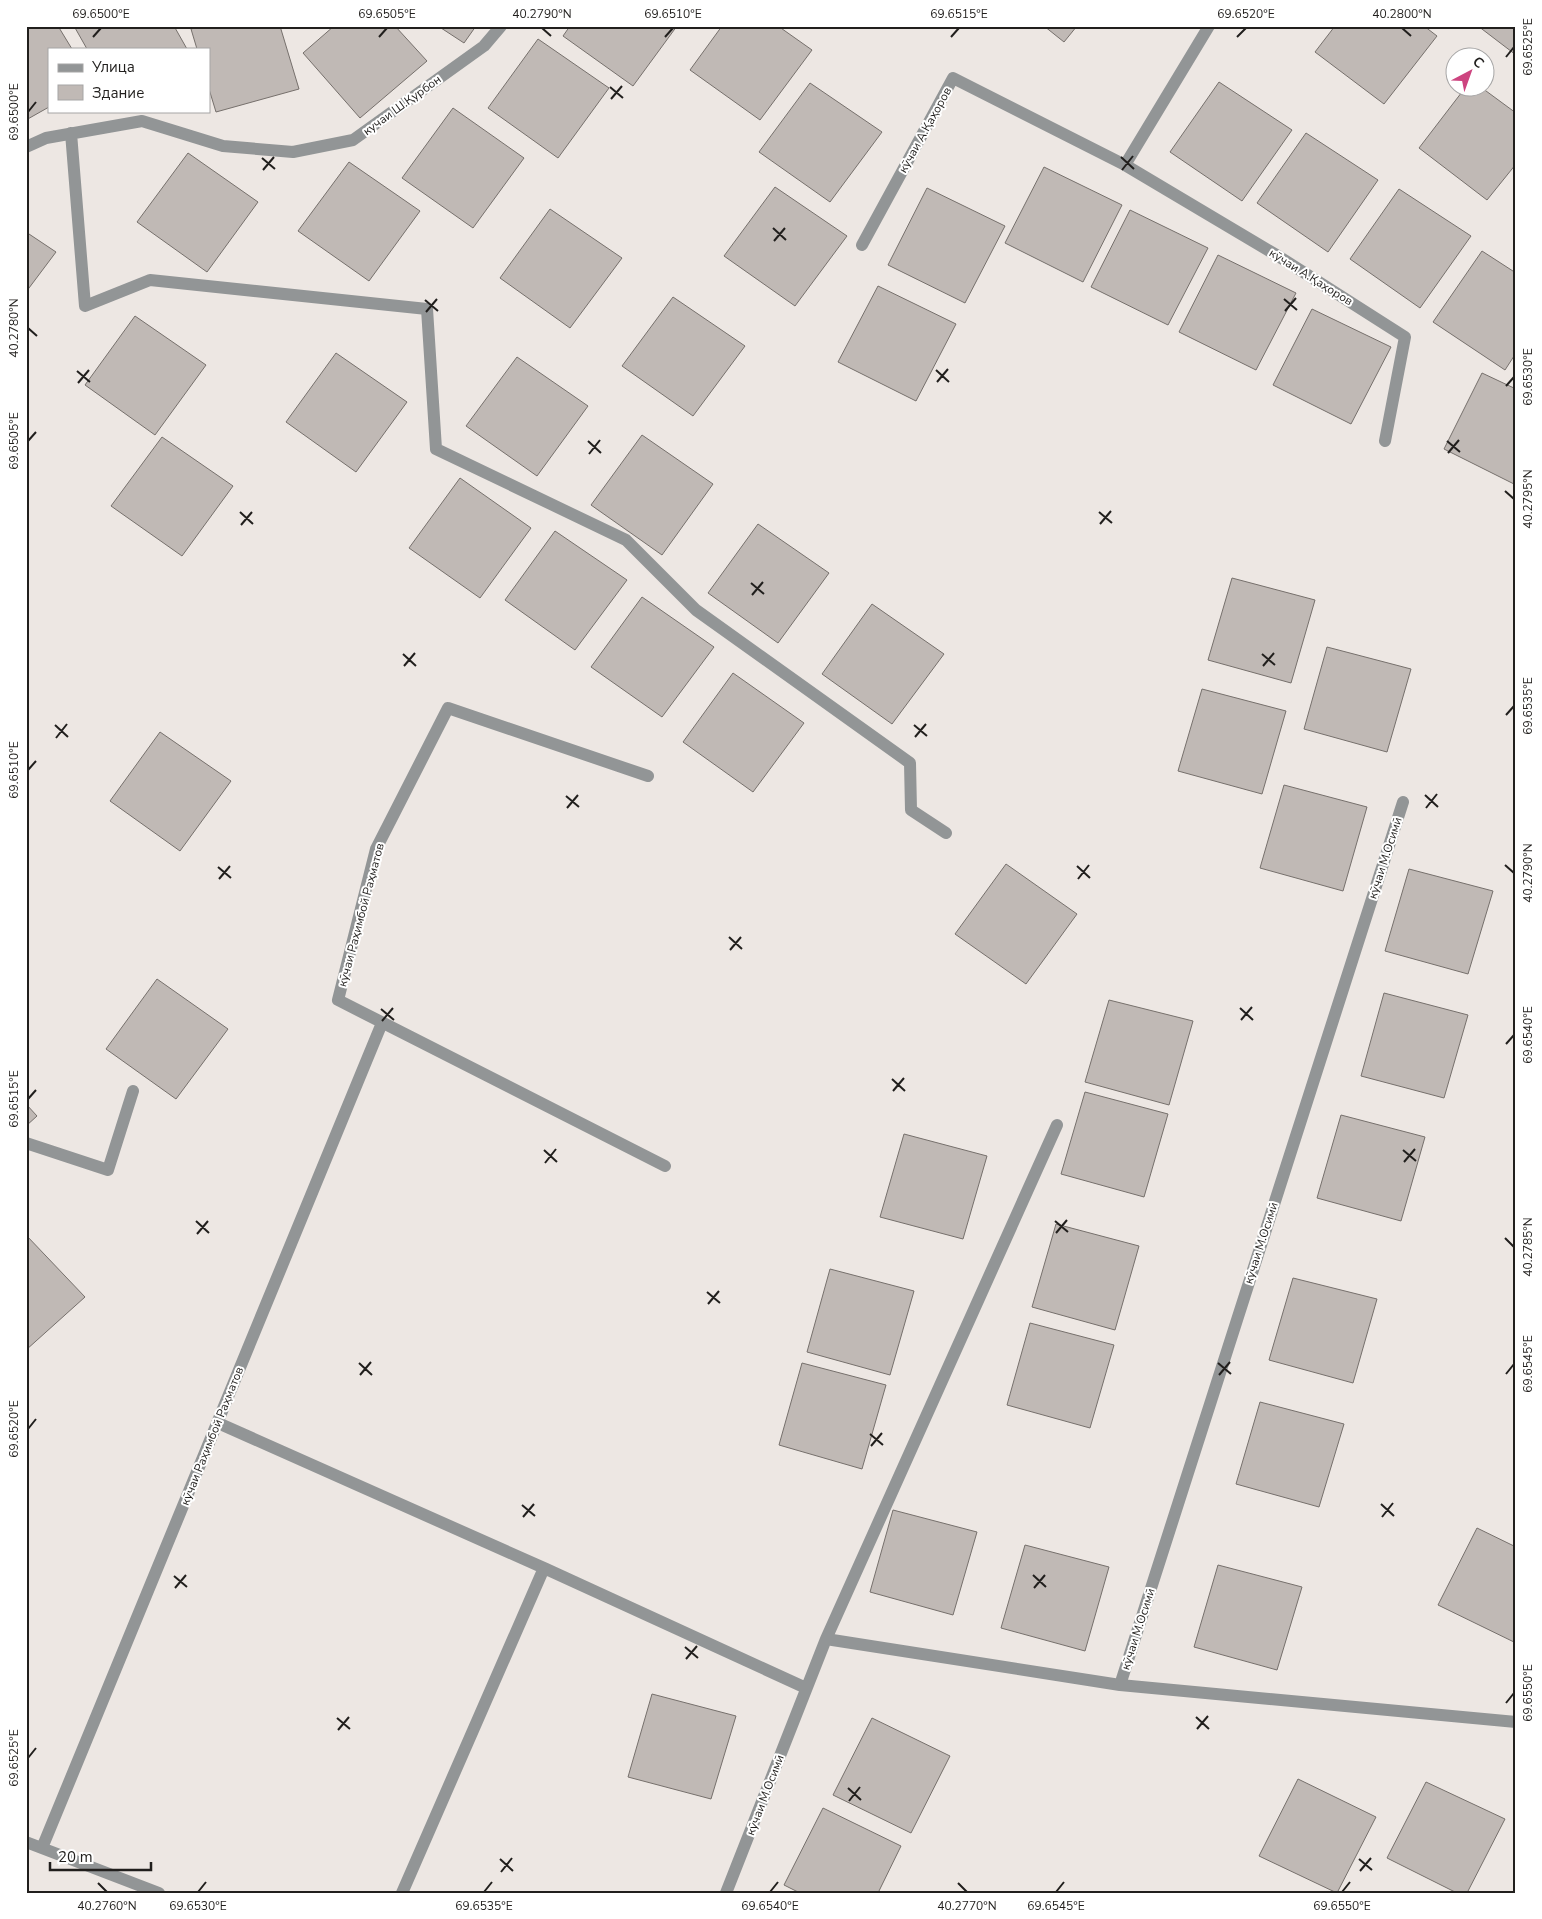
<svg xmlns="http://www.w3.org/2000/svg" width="1542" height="1919" viewBox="0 0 1542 1919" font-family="'Nunito Sans',sans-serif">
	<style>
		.building { fill: #c0b9b5; stroke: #76706c }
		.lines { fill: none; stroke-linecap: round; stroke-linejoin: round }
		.minor { stroke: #929596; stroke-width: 12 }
		.ticks { fill: none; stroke: #211f1d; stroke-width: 2 }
		.labels { text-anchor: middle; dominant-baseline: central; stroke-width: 4; stroke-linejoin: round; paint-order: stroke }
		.street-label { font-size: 12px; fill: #211f1d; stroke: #fff }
		.neatline { fill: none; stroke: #211f1d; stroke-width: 2 }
		.ticks-label { font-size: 12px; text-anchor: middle; fill: #211f1d }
	</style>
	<rect width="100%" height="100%" fill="#ede7e3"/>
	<path class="building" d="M 26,26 L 58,26 L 72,49 L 49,49 L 49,107 L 26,120 Z
		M 74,26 L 174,26 L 187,49 L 87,49 Z
		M 202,26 L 280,26 L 299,89 L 216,112 L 209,89 L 209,49 L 197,49 L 191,29 Z
		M 334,26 L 395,26 L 427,61 L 360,118 L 303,53 Z
		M 438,26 L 476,26 L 464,43 Z
		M 570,26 L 677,26 L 633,86 L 563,36 Z
		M 722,26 L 778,26 L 812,50 L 760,120 L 690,70 Z
		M 1044,26 L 1077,26 L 1064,42 Z
		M 1335,26 L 1424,26 L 1437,36 L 1384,104 L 1315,52 Z
		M 1478,26 L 1516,26 L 1516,55 Z
		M 538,39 L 609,88 L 558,158 L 488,108 Z
		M 1219,82 L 1292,130 L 1242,201 L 1170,152 Z
		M 810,83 L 882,132 L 830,202 L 759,152 Z
		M 1465,88 L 1482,88 L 1516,113 L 1516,164 L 1487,200 L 1419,148 Z
		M 453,108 L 524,158 L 473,228 L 402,178 Z
		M 1306,133 L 1378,180 L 1328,252 L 1257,203 Z
		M 188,153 L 258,202 L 207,272 L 137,222 Z
		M 349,162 L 420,211 L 369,281 L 298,231 Z
		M 1044,167 L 1122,205 L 1083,282 L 1005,243 Z
		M 775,187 L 847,236 L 795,306 L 724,256 Z
		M 927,188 L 1005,226 L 965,303 L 888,265 Z
		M 1399,189 L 1471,236 L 1420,308 L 1350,259 Z
		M 550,209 L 622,258 L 570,328 L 500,278 Z
		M 1130,210 L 1208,248 L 1168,325 L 1091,287 Z
		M 26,232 L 56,252 L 26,292 Z
		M 1482,251 L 1516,273 L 1516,353 L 1505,370 L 1433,322 Z
		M 1218,255 L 1296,293 L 1256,370 L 1179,332 Z
		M 878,286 L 956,324 L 916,401 L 838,362 Z
		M 673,297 L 745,346 L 693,416 L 622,366 Z
		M 1312,309 L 1391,347 L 1351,424 L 1273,385 Z
		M 135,316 L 206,365 L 155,435 L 85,385 Z
		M 336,353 L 407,402 L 356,472 L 286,422 Z
		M 517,357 L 588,406 L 537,476 L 466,426 Z
		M 1482,373 L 1516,389 L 1516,485 L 1444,449 Z
		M 642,435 L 713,484 L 662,555 L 591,505 Z
		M 162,437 L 233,486 L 182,556 L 111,506 Z
		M 460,478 L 531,528 L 480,598 L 409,548 Z
		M 758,524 L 829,573 L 778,643 L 708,593 Z
		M 555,531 L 627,580 L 575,650 L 505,600 Z
		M 1232,578 L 1315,600 L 1291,683 L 1208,660 Z
		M 642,597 L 714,647 L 662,717 L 591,667 Z
		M 872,604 L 944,654 L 892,724 L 822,674 Z
		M 1327,647 L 1411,669 L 1387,752 L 1304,729 Z
		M 733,673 L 804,723 L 753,792 L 683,742 Z
		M 1202,689 L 1286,711 L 1262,794 L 1178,771 Z
		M 160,732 L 231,781 L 180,851 L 110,801 Z
		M 1284,785 L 1367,807 L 1343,891 L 1260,868 Z
		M 1006,864 L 1077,914 L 1026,984 L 955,934 Z
		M 1409,869 L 1493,891 L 1468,974 L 1385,951 Z
		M 157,979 L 228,1029 L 176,1099 L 106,1049 Z
		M 1384,993 L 1468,1015 L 1444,1098 L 1361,1076 Z
		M 1109,1000 L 1193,1021 L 1169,1105 L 1085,1082 Z
		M 1085,1092 L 1168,1114 L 1144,1197 L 1061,1174 Z
		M 26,1104 L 37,1116 L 26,1126 Z
		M 1341,1115 L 1425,1137 L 1401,1221 L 1317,1198 Z
		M 904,1134 L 987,1156 L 963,1239 L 880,1217 Z
		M 1056,1224 L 1139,1246 L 1115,1330 L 1032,1307 Z
		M 26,1235 L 85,1297 L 26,1350 Z
		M 830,1269 L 914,1291 L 890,1375 L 807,1352 Z
		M 1293,1278 L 1377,1299 L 1353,1383 L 1269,1360 Z
		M 1030,1323 L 1114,1345 L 1090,1428 L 1007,1405 Z
		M 802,1363 L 886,1385 L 862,1469 L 779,1445 Z
		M 1260,1402 L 1344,1424 L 1319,1507 L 1236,1484 Z
		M 893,1510 L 977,1532 L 953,1615 L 870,1592 Z
		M 1477,1528 L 1516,1547 L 1516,1643 L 1438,1605 Z
		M 1025,1545 L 1109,1567 L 1085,1651 L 1001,1628 Z
		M 1218,1565 L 1302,1587 L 1277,1670 L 1194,1647 Z
		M 652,1694 L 736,1716 L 711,1799 L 628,1777 Z
		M 872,1718 L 950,1756 L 911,1833 L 833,1795 Z
		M 1298,1779 L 1376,1817 L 1337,1893 L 1259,1856 Z
		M 1426,1782 L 1505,1819 L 1467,1893 L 1457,1893 L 1387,1858 Z
		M 823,1808 L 901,1846 L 878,1893 L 800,1893 L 784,1885 Z"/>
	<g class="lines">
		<path class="minor" d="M 1209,26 L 1125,165 L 1278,256 L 1405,337 L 1385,441
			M 71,133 L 85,306 L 150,280 L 427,309 L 436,449 L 626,540 L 696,610 L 910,763 L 911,810 L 946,833
			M 26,147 L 46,138 L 142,121 L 223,146 L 293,152 L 353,140 L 484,46 L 501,26
			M 862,245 L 953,78 L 1125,165
			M 648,776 L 448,708 L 376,849 L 338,1000 L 665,1166
			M 26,1143 L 108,1170 L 133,1091
			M 218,1423 L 544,1568
			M 826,1639 L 1057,1125
			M 1120,1685 L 1516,1722
			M 26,1842 L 159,1893
			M 42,1848 L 382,1023
			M 402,1893 L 544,1568 L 806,1688
			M 726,1893 L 826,1639 L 1120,1685 L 1403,802"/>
	</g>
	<path class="ticks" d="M 542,28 L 551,36M 1402,28 L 1411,36M 93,37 L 101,28M 379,37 L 387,28M 665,37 L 673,28M 951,37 L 959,28M 1237,37 L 1246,28M 1506,57 L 1514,47M 610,87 L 623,98M 611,99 L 622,86M 28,112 L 36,102M 1121,157 L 1134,169M 262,158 L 275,169M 263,170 L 274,157M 1122,170 L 1133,156M 773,228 L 786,240M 774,241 L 785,228M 1284,299 L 1297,310M 425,300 L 438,311M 1285,311 L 1296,298M 426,312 L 437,299M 28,328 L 37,336M 936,370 L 949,382M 77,371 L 90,382M 937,382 L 948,369M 78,383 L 89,370M 1506,386 L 1514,377M 28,441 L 36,432M 588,441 L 601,453M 1447,441 L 1460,452M 1448,453 L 1459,440M 589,454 L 600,440M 1505,491 L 1514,499M 240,512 L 253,524M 1099,512 L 1112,523M 1100,524 L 1111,511M 241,525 L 252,512M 751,583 L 764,594M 752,595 L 763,582M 403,654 L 416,666M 1262,654 L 1275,665M 404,666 L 415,653M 1263,666 L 1274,653M 1506,715 L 1514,706M 55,725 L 68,737M 914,725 L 927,736M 915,737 L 926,724M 56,738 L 67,724M 28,770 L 36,761M 1425,795 L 1438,807M 566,796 L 579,807M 567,808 L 578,795M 1426,808 L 1437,794M 1505,865 L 1514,873M 1077,866 L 1090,878M 218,867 L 231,878M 219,879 L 230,866M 1078,879 L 1089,865M 729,937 L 742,949M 730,950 L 741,937M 1240,1008 L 1253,1020M 381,1009 L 394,1020M 1241,1020 L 1252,1007M 382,1021 L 393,1008M 1506,1044 L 1514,1035M 892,1079 L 905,1091M 893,1091 L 904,1078M 28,1099 L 36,1090M 544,1150 L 557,1162M 1403,1150 L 1416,1161M 1404,1162 L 1415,1149M 545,1163 L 556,1149M 196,1221 L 209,1233M 1055,1221 L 1068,1232M 1056,1233 L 1067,1220M 197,1234 L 208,1221M 1505,1238 L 1514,1247M 707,1292 L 720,1303M 708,1304 L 719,1291M 359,1363 L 372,1375M 1218,1363 L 1231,1374M 1506,1374 L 1514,1364M 360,1375 L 371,1362M 1219,1375 L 1230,1362M 28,1429 L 36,1419M 870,1434 L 883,1445M 871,1446 L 882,1433M 1381,1504 L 1394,1516M 522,1505 L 535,1516M 523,1517 L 534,1504M 1382,1517 L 1393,1503M 1033,1575 L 1046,1587M 174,1576 L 187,1587M 175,1588 L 186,1575M 1034,1588 L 1045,1575M 685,1647 L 698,1658M 686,1659 L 697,1646M 1506,1703 L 1514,1693M 1196,1717 L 1209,1729M 337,1718 L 350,1729M 1197,1729 L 1208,1716M 338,1730 L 349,1717M 28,1758 L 36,1748M 848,1788 L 861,1800M 849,1801 L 860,1787M 500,1859 L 513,1871M 1359,1859 L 1372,1870M 1360,1871 L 1371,1858M 501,1872 L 512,1858M 98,1883 L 107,1892M 958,1883 L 967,1892M 198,1892 L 206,1882M 484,1892 L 492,1882M 770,1892 L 778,1882M 1056,1892 L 1064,1882M 1342,1892 L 1350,1882"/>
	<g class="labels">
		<g class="street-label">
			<text transform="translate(402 105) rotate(-36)">кучаи Ш.Қурбон</text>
			<text transform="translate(925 130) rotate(-61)">кӯчаи А.Қаҳоров</text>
			<text transform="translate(1311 277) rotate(32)">кӯчаи А.Қаҳоров</text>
			<text transform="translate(1385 858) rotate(-72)">кӯчаи М.Осимӣ</text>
			<text transform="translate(361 915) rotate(-75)">кӯчаи Раҳимбой Раҳматов</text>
			<text transform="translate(1261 1243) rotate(-72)">кӯчаи М.Осимӣ</text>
			<text transform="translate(212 1436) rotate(-68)">кӯчаи Раҳимбой Раҳматов</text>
			<text transform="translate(1138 1629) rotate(-72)">кӯчаи М.Осимӣ</text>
			<text transform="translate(765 1795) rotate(-69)">кӯчаи М.Осимӣ</text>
		</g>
	</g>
	<rect width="1542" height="1919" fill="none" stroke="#ffffff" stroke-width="55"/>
	<rect x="48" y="48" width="162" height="65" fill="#ffffff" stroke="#a6a5a5"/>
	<rect x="58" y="64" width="25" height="8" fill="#929596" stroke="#a6a5a5"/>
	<text x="92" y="72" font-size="15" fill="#211f1d">Улица</text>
	<rect x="58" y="85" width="25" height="15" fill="#c0b9b5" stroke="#a6a5a5"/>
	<text x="92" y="98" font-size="15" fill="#211f1d">Здание</text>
	<g transform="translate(1470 72) rotate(41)"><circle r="24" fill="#ffffff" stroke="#a6a5a5"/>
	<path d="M0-4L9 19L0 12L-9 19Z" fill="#cd447f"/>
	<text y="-8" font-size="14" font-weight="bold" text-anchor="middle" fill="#211f1d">С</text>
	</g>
	<path d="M50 1862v8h101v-8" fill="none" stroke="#211f1d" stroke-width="2.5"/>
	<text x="58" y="1862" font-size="15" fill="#211f1d" stroke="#ffffff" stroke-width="4" paint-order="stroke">20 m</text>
	<rect x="28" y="28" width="1486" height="1864" class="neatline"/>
	<g class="ticks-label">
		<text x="101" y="18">69.6500°E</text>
		<text x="387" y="18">69.6505°E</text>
		<text x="542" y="18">40.2790°N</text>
		<text x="673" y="18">69.6510°E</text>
		<text x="959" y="18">69.6515°E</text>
		<text x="1246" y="18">69.6520°E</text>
		<text x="1402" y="18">40.2800°N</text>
		<text transform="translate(1528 47) rotate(-90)" y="4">69.6525°E</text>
		<text transform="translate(14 112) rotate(-90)" y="4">69.6500°E</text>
		<text transform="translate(14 328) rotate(-90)" y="4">40.2780°N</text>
		<text transform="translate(1528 377) rotate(-90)" y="4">69.6530°E</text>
		<text transform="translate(14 441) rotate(-90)" y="4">69.6505°E</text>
		<text transform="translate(1528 499) rotate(-90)" y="4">40.2795°N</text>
		<text transform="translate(1528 706) rotate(-90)" y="4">69.6535°E</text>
		<text transform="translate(14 770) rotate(-90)" y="4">69.6510°E</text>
		<text transform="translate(1528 873) rotate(-90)" y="4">40.2790°N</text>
		<text transform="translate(1528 1035) rotate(-90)" y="4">69.6540°E</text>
		<text transform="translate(14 1099) rotate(-90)" y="4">69.6515°E</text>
		<text transform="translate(1528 1247) rotate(-90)" y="4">40.2785°N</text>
		<text transform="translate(1528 1364) rotate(-90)" y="4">69.6545°E</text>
		<text transform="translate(14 1429) rotate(-90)" y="4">69.6520°E</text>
		<text transform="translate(1528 1693) rotate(-90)" y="4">69.6550°E</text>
		<text transform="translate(14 1758) rotate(-90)" y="4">69.6525°E</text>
		<text x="107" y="1910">40.2760°N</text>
		<text x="198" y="1910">69.6530°E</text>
		<text x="484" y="1910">69.6535°E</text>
		<text x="770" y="1910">69.6540°E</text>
		<text x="967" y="1910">40.2770°N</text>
		<text x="1056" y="1910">69.6545°E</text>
		<text x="1342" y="1910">69.6550°E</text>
	</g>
</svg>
